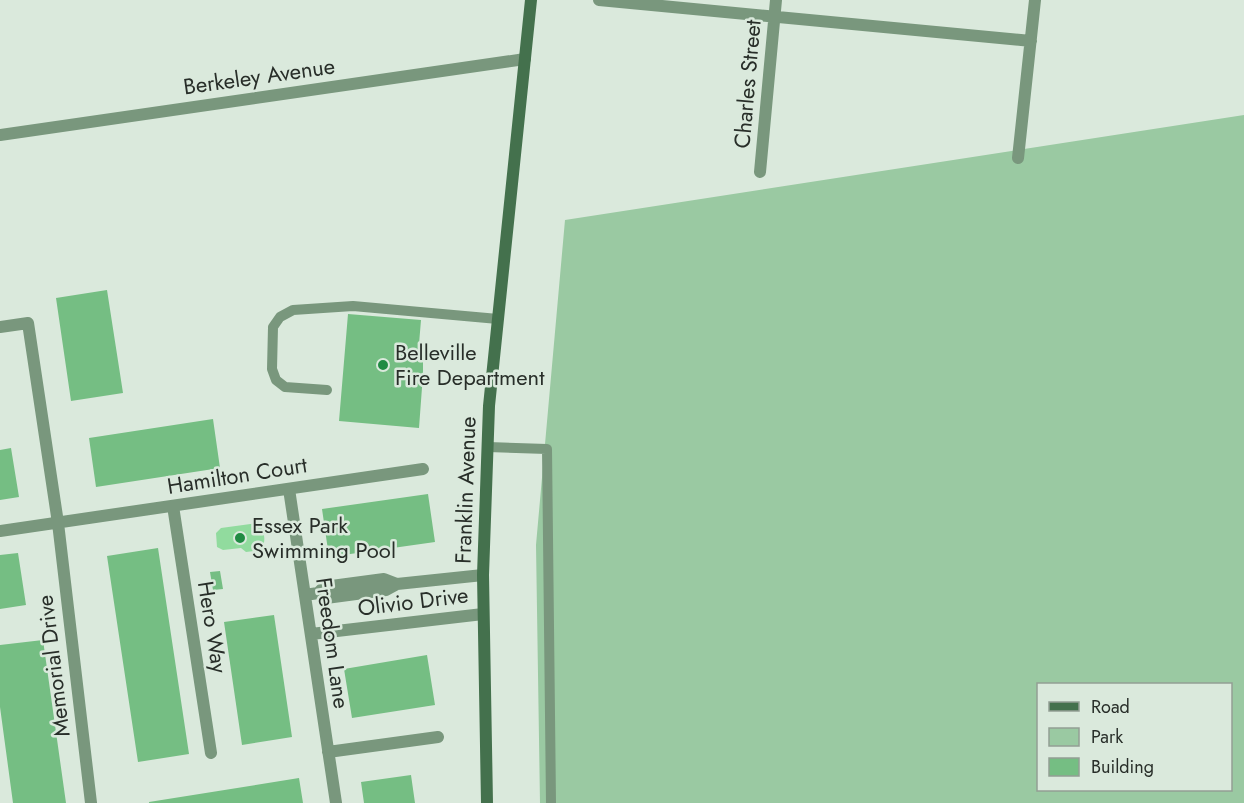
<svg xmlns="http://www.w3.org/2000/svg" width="1244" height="803" viewBox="0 0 1244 803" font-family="Jost,sans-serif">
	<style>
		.green { fill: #9ac9a2; fill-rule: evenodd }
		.water { fill: #91db9e }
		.building { fill: #75be83 }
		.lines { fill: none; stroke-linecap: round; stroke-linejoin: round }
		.lane { stroke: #79977d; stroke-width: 10 }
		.street { stroke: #79977d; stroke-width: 12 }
		.secondary { stroke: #44714d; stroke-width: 12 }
		.poi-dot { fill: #208b43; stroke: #dae9dc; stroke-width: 2 }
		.labels { text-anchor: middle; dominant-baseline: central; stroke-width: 5; stroke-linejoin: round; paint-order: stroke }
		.street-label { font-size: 22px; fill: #282e29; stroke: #dae9dc }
		.poi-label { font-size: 22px; fill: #282e29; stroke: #dae9dc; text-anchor: start }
	</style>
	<rect width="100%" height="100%" fill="#dae9dc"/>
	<path class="green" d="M 1244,115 L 1244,803 L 540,803 L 536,545 L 565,220 ZM 1038,684 L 1230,684 L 1230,790 L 1038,790 Z"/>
	<path class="water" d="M 258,523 C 265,530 266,540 262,550 L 246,552 L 241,548 L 223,550 L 217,547 L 216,533 L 221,528 Z"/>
	<path class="building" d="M 107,290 L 123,393 L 71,401 L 56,298 Z
		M 348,314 L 421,320 L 418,356 L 423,357 L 423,374 L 419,428 L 339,421 Z
		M 213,419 L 220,468 L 96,487 L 89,438 Z
		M 11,448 L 19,497 L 0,500 L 0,450 Z
		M 428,494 L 435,542 L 329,557 L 322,509 Z
		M 158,548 L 189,754 L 138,762 L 107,556 Z
		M 18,553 L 26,605 L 0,609 L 0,555 Z
		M 220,571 L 223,589 L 213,590 L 210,572 Z
		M 274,615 L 292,737 L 242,745 L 224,622 Z
		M 43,640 L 66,803 L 13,803 L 0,707 L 0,645 Z
		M 427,655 L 435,705 L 352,718 L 344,669 Z
		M 411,775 L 415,803 L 364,803 L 361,782 Z
		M 299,778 L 303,803 L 149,803 L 149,802 Z"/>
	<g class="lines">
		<path class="lane" d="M 327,390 L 285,387 L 276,380 L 272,369 L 273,327 L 280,317 L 293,310 L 353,306 L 498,319
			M 488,447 L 547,449 L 551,803"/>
		<path class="street" d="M 599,0 L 1031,41
			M 0,135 L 525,59
			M 1018,158 L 1035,0
			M 760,172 L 776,0
			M 0,327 L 28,323 L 58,523 L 91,803
			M 289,489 L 336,803
			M 173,506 L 211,753
			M 0,531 L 423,469
			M 318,593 L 324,587 L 384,579 L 397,584
			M 305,595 L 318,593 L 326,598 L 386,590 L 397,584 L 483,575
			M 311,634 L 483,614
			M 328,752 L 438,737"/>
		<path class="secondary" d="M 487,803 L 483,575 L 489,406 L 531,0"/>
	</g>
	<g class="poi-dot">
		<circle cx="383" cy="365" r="6"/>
		<circle cx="240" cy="538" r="6"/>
	</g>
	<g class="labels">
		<g class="street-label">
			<text transform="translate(259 76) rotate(-8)">Berkeley Avenue</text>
			<text transform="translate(747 84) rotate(-85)">Charles Street</text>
			<text transform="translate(237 475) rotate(-9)">Hamilton Court</text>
			<text transform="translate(465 490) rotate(-88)">Franklin Avenue</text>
			<text transform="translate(413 601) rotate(-7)">Olivio Drive</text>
			<text transform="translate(213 627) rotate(81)">Hero Way</text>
			<text transform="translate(333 643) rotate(82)">Freedom Lane</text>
			<text transform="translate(53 666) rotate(-97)">Memorial Drive</text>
		</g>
		<g class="poi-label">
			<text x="395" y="352">Belleville<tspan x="395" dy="25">Fire Department</tspan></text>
			<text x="252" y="525">Essex Park<tspan x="252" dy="25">Swimming Pool</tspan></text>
		</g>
	</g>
	<rect x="1037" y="683" width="195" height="108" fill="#dae9dc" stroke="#939e94" stroke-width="1.5"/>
	<rect x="1049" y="702" width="30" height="9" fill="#44714d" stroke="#939e94" stroke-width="1.5"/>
	<text x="1091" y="713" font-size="18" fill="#282e29">Road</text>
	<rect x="1049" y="728" width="30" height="18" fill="#9ac9a2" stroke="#939e94" stroke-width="1.5"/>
	<text x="1091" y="743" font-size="18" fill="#282e29">Park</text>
	<rect x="1049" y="758" width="30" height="18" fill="#75be83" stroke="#939e94" stroke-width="1.5"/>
	<text x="1091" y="773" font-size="18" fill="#282e29">Building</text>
</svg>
